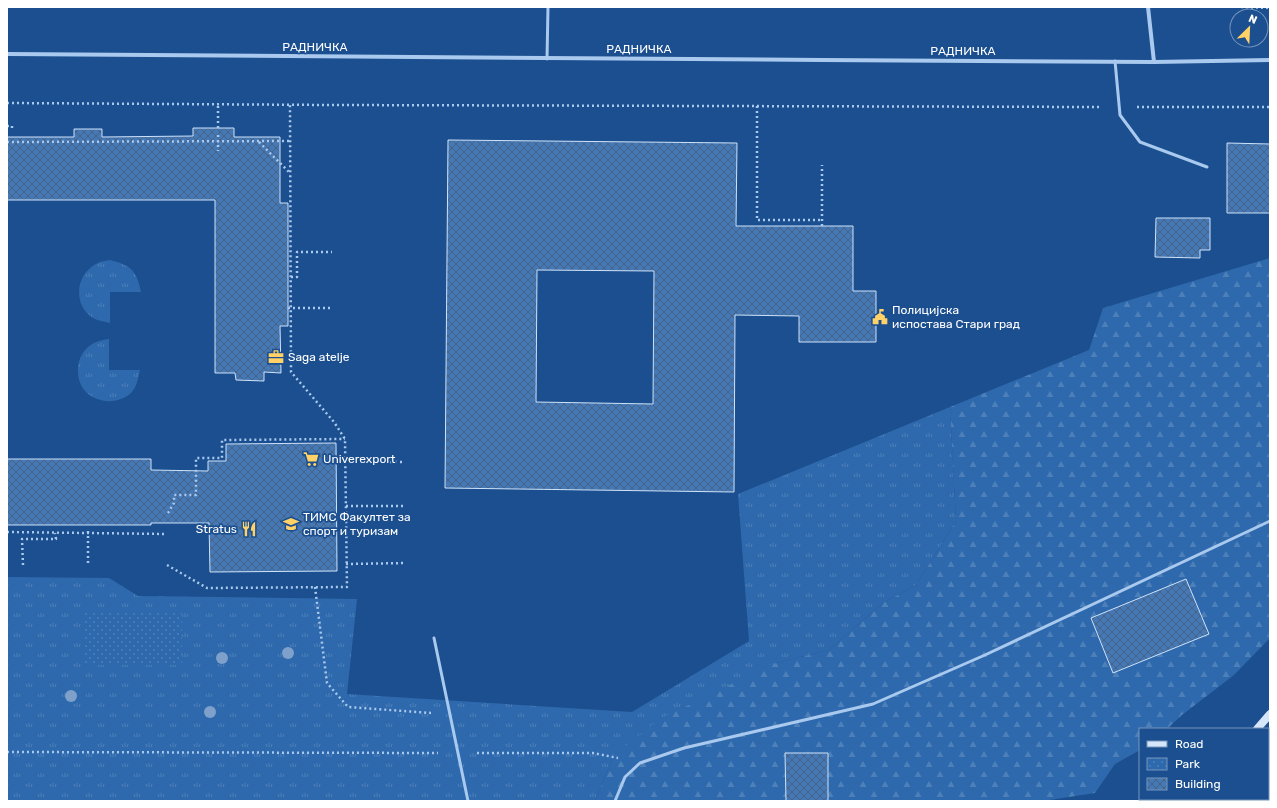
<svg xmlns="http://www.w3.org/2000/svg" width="1277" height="808" viewBox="0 0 1277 808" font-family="Rubik,sans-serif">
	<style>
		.grass { fill: url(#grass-tufts) }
		.forest { fill: url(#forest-firs) }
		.park { fill: url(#park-dots) }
		.building { fill: url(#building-cross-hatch); stroke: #cfe3fa; fill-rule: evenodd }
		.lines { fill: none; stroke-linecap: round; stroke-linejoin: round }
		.path { stroke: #a9c9ee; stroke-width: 2.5; stroke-dasharray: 2 3; stroke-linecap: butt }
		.service { stroke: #a9c9ee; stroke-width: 3 }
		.minor { stroke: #a9c9ee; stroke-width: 4 }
		.secondary { stroke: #d6e6fa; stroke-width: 8 }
		.tree { fill: #7ea0ca }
		.labels { text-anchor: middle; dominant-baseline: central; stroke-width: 3.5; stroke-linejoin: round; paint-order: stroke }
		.street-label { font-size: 12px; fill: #fff; stroke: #1b4f8f }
		.poi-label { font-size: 12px; fill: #fff; stroke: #1b4f8f; text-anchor: start }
	</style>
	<defs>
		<pattern id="grass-tufts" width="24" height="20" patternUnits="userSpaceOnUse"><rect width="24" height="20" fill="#2e69ad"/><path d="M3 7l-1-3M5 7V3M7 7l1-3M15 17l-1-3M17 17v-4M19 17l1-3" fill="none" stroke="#4d80b9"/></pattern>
		<pattern id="forest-firs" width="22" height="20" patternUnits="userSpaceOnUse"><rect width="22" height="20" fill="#2e69ad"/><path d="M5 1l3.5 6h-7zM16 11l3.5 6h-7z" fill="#4d80b9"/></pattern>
		<pattern id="park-dots" width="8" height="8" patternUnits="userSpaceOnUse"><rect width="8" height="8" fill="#2e69ad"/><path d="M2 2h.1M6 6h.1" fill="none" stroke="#4d80b9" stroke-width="1.8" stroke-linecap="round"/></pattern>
		<pattern id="building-cross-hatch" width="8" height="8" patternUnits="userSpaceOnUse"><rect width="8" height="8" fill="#4478b7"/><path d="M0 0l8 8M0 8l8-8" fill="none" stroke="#486282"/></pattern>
	</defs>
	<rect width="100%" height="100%" fill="#1b4f8f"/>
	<path class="grass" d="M 110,260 C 131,265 137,271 141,292 L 110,292 L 110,323 C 101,321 93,320 87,313 C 73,298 78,272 98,263 C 101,261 106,261 110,260 Z
		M 109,339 L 109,370 L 140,370 C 138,378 137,387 131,393 C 119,404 98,404 86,392 C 75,381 75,359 87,348 C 93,342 101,340 109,339 Z
		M 950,407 L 956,521 L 916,585 L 883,603 L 829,650 L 772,664 L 614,755 L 595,801 L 7,801 L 7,577 L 109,578 L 138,596 L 357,599 L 347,694 L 632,712 L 749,641 L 738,494 Z
		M 1192,799 L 1251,799 L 1249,801 L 1189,801 Z"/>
	<path class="forest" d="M 1270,258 L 1270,638 L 1234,675 L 1182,715 L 1167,729 L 1140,729 L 1140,750 L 1115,764 L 1095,793 L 1043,801 L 595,801 L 614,755 L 660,719 L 772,664 L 829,650 L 883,603 L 916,585 L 956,521 L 950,407 L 1089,350 L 1103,308 Z"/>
	<path class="park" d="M 85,613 L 182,613 L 182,665 L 84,665 Z"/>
	<path class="building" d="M 193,128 L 234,128 L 234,137 L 280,137 L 280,203 L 288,203 L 288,326 L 280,326 L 281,373 L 264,372 L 264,381 L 236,380 L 235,373 L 215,373 L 215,200 L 7,200 L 7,137 L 74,137 L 74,129 L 102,129 L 102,137 L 193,136 Z
		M 448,140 L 737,143 L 736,226 L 853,226 L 853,291 L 876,291 L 876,342 L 799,342 L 799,316 L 735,315 L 734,492 L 445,488 ZM 537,270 L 654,271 L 653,404 L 536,402 Z
		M 1227,143 L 1270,144 L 1270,213 L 1227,213 Z
		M 1156,218 L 1210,218 L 1210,250 L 1200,250 L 1200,258 L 1155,257 Z
		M 336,443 L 337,571 L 210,572 L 209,523 L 151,523 L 151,525 L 7,525 L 7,459 L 151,459 L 151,470 L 208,471 L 208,461 L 226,461 L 226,444 Z
		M 1186,579 L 1209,634 L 1113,673 L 1091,618 Z
		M 785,753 L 828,753 L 828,801 L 786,801 Z"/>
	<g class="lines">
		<path class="path" d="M 1241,7 L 1270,8
			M 7,103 L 331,105 L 1100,107
			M 757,106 L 757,220 L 822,220
			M 1137,107 L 1270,107
			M 7,126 L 12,126 L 12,130
			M 218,128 L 218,105
			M 218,135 L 218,151
			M 7,142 L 291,141
			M 259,142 L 290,173
			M 822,226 L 822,165
			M 291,277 L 297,277 L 297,252 L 332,252
			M 288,308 L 333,308
			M 345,462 L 405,462
			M 346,506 L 405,506
			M 168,513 L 174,503 L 174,495 L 196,495 L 196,458 L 222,458 L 222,440 L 345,439
			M 88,531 L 88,565
			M 7,532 L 167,534
			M 346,564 L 406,563
			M 23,565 L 22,539 L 56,539 L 55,533
			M 167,565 L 207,588 L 347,587 L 345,439 L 334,422 L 291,372 L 290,105
			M 315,587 L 327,683 L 348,707 L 431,713
			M 7,752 L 438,753
			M 477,753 L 593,753 L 618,758"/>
		<path class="service" d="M 547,59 L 548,7
			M 1115,61 L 1120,115 L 1140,142 L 1207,167
			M 434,638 L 468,801
			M 615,801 L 625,777 L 640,763 L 684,748 L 873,704 L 985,655 L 1270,521"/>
		<path class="minor" d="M 1148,7 L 1154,62
			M 7,54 L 822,60 L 1154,62 L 1270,60"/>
		<path class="secondary" d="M 1257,729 L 1270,714
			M 1173,801 L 1176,799"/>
	</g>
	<g class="tree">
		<circle cx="288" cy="653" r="6"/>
		<circle cx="222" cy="658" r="6"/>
		<circle cx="71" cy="696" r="6"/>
		<circle cx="210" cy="712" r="6"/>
	</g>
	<defs>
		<symbol id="civic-bare" viewBox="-9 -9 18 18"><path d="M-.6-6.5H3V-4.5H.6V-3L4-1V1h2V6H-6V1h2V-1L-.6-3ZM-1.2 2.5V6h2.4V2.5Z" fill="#ffd166" stroke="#1b4f8f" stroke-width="2.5" paint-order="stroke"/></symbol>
		<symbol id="office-bare" viewBox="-9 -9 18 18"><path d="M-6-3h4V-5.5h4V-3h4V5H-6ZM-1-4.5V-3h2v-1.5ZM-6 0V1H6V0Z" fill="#ffd166" stroke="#1b4f8f" stroke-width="2.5" paint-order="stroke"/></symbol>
		<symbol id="supermarket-bare" viewBox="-9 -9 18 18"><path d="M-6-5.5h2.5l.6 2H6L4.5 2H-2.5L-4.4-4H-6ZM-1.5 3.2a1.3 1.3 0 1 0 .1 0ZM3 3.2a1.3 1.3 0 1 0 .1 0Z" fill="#ffd166" stroke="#1b4f8f" stroke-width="2.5" paint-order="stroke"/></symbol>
		<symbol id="university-bare" viewBox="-9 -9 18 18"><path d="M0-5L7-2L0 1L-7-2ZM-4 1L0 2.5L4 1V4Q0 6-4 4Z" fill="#ffd166" stroke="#1b4f8f" stroke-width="2.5" paint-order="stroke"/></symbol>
		<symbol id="restaurant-bare" viewBox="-9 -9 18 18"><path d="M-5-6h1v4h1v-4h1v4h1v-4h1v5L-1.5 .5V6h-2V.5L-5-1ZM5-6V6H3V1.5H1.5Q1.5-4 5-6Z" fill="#ffd166" stroke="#1b4f8f" stroke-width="2.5" paint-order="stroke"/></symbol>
	</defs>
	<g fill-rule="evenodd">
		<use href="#civic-bare" x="869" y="306" width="22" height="22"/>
		<use href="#office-bare" x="265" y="346" width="22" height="22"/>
		<use href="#supermarket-bare" x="300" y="448" width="22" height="22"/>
		<use href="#university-bare" x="280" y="513" width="22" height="22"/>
		<use href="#restaurant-bare" x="238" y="518" width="22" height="22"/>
	</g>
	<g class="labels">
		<g class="street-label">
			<text x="315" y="47">РАДНИЧКА</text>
			<text x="639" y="49">РАДНИЧКА</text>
			<text x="963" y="51">РАДНИЧКА</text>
		</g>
		<g class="poi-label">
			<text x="892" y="310">Полицијска<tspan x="892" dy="14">испостава Стари град</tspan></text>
			<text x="288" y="357">Saga atelje</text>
			<text x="323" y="459">Univerexport</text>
			<text x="303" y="517">ТИМС Факултет за<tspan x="303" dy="14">спорт и туризам</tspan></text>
			<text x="237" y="529" text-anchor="end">Stratus</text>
		</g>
	</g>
	<rect width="1277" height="808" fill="none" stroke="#ffffff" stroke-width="16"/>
	<rect x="1139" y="728" width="130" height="72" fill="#1b4f8f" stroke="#7695bc"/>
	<rect x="1147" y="741" width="20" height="6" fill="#d6e6fa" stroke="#7695bc"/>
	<text x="1175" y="748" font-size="12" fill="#ffffff">Road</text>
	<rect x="1147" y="758" width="20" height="12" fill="url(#park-dots)" stroke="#7695bc"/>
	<text x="1175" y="768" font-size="12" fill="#ffffff">Park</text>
	<rect x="1147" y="778" width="20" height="12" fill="url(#building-cross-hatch)" stroke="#7695bc"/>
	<text x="1175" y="788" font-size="12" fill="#ffffff">Building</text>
	<g transform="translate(1249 28) rotate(24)"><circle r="19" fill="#1b4f8f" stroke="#7695bc"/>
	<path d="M0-3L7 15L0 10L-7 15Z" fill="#ffd166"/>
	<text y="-6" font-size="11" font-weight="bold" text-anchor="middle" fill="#ffffff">N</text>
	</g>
</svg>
